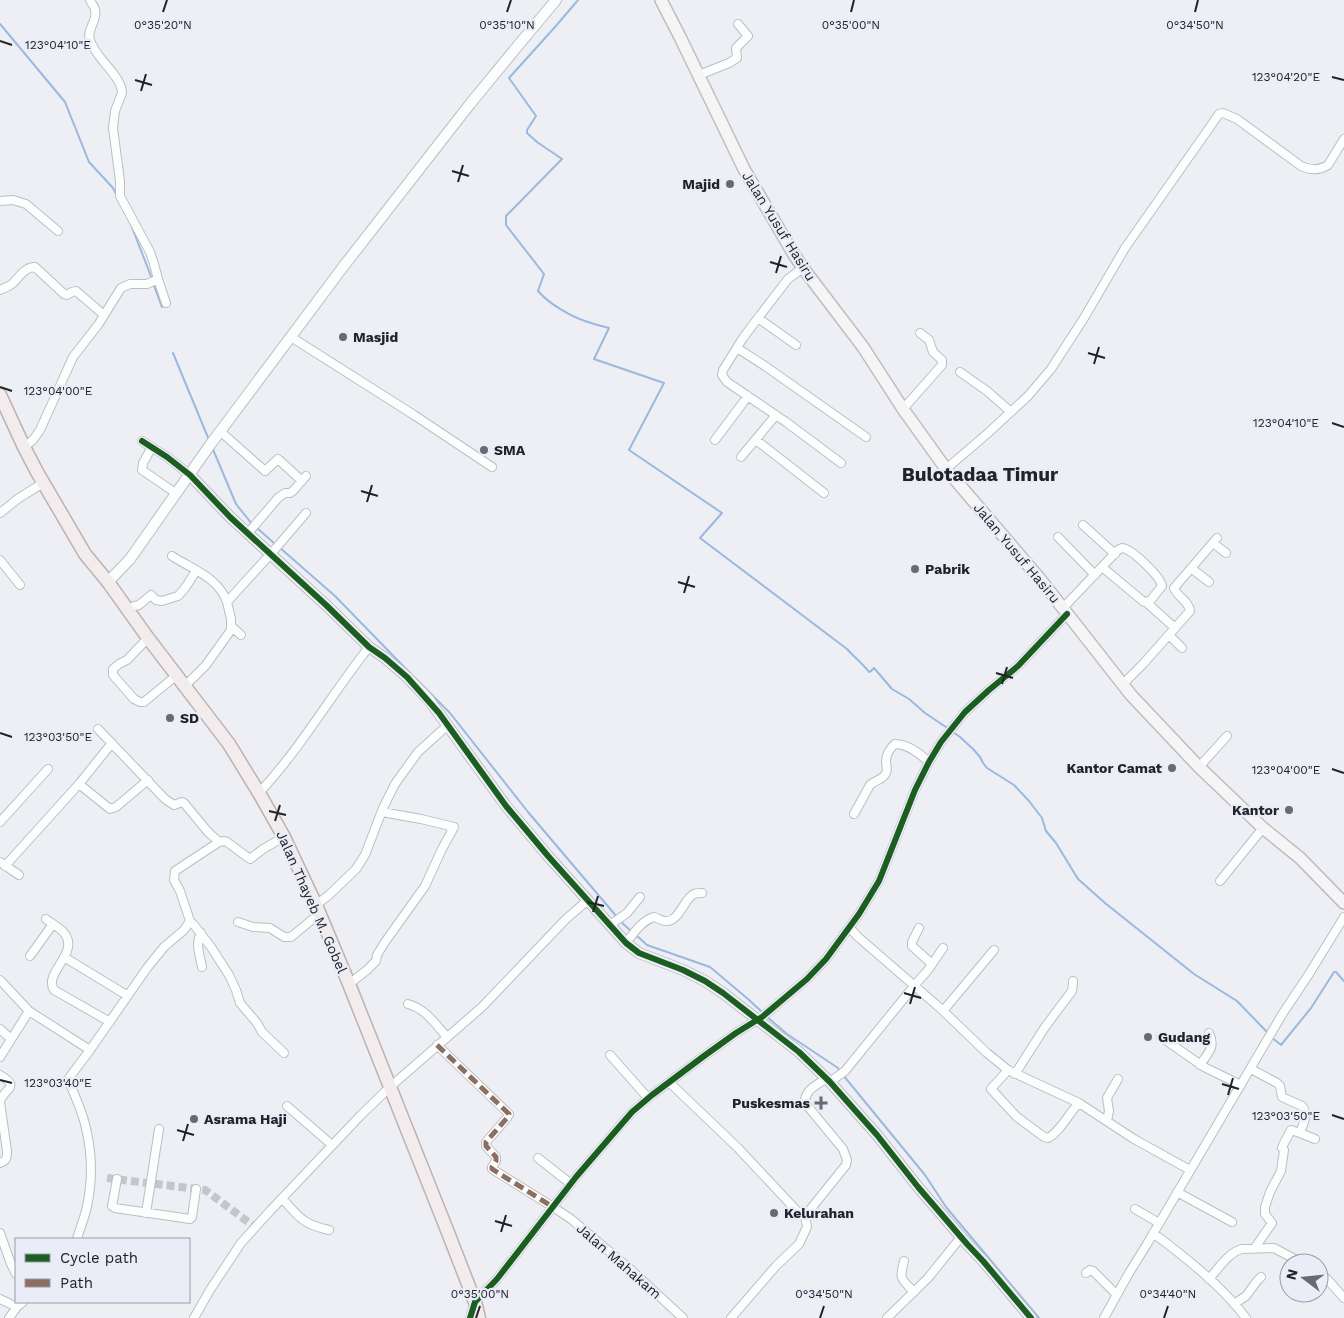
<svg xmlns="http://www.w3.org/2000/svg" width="1344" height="1318" viewBox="0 0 1344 1318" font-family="'Work Sans',sans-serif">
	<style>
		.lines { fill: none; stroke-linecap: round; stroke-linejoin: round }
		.stream { stroke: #9bb8df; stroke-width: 2 }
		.minor-tunnel { stroke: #c5c6cb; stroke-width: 8; stroke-dasharray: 8 4; stroke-linecap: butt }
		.minor-casing { stroke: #bcbec1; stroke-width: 10 }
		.tertiary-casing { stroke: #bcbec1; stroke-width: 12 }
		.secondary-casing { stroke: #bcbec1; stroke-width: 14 }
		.primary-casing { stroke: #bdb1b1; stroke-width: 15 }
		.minor { stroke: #fcfdfd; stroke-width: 8 }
		.tertiary { stroke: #fcfdfd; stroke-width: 10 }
		.secondary { stroke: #f7f4f5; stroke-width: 11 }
		.primary { stroke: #f3ecec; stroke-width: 12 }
		.quiet { stroke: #8d6e63; stroke-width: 5; stroke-dasharray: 10 5; stroke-linecap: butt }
		.cycleway-casing { stroke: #eaedf8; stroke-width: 9 }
		.cycleway { stroke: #1b5e20; stroke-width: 6 }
		.ticks { fill: none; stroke: #222327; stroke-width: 2 }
		.poi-dot { fill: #696a6f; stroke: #eaedf8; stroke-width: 2 }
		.labels { text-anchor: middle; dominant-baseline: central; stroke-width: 4.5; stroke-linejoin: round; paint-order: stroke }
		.poi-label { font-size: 14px; font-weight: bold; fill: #222327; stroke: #eaedf8; text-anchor: start }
		.street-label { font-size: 14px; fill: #222327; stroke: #eaedf8 }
		.district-label { font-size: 19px; font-weight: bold; fill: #222327; stroke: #eaedf8 }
		.ticks-label { font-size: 12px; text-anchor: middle; fill: #222327; stroke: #eaedf8; stroke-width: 4.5; stroke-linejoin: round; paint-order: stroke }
	</style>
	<rect width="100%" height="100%" fill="#eeeff4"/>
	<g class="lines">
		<path class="stream" d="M 578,0 L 555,27 L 509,78 L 536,116 L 527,130 L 527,133 L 537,142 L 562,159 L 506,216 L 506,225 L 544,274 L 538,291 C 548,303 570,316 585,321 C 593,324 601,326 609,328 L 594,359 L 664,383 L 629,450 L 722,513 L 700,538 L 847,649 C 854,657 862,663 869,672 L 871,671 L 874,668 L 892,689 L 909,699 L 925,713 L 949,729
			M 0,24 L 65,102 L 89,162 L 113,188 L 117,196
			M 130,222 L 152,279
			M 153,283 L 162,307
			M 173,353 L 209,440
			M 212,447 L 236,504 L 252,524
			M 256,527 L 275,544
			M 279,547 L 335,596 L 410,673
			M 414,677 L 450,713 L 528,812 L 617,917
			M 953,732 L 960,737 L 973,749 L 980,757 L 983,763 L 987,768 L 1014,785 L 1029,801 L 1042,818 L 1046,831 L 1056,843 L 1078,879 L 1105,903 L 1194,974 L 1237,1001 L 1268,1033
			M 620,921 L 631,931
			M 635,934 L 647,945 L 710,967 L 748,999 L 763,1013
			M 766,1016 L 787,1034 L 838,1068 L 840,1072
			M 1271,1037 L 1281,1045 L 1311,1008 L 1334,972 L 1336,972 L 1344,981
			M 843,1075 L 925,1175 L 946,1207 L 1039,1318"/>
		<path class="minor-tunnel" d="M 107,1178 L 205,1190 L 255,1227"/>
		<defs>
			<path id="minor" d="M 699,75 L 729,63 L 737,58 L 736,48 L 748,36 L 738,24
				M 0,201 L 13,200 L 26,204 L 58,231
				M 158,279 L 166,303
				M 0,290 C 4,288 8,287 12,284 C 19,278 24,267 35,267 L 64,294 L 67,295 L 72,292 L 76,291 L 104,315
				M 758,318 L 788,279 L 803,268
				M 291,337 L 414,415 L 492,467
				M 796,345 L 758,318 L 743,338 L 723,370 L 722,375 L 727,382 L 786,422 L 841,463
				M 737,348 L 765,366 L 866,437
				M 960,372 L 987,391 L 1011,412
				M 903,409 L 942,365 L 942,360 L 933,352 L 929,340 L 920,333
				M 221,432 L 265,471 L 278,459 L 302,481
				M 715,440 L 748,396
				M 756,440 L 824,493
				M 142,441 L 167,457 L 190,475
				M 24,447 L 33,440 L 40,430 L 73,357 L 98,325 L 121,288 L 130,284 L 147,284 L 158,279 L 154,264 L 150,252 L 120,196 L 120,181 L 113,128 L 115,111 L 122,93 C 122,76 95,58 90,40 C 86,29 98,21 95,10 C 95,7 91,3 90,0
				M 152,447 L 143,463 L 142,470 L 177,494
				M 741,457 L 776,415
				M 946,469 L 988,433 L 1028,396 L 1051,369 L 1084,318 L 1125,248 L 1219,114 L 1223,113 L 1237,119 L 1301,166 C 1310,170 1319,171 1328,165 L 1344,139
				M 0,513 L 19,498 L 43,483
				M 1083,525 L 1115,554
				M 248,533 L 278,498 L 285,493 L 290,493 L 293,491 L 306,476
				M 1058,537 L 1095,575
				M 1213,543 L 1226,553
				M 172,556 C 192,569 219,578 227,602
				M 0,560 L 20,585
				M 1191,568 L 1209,582
				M 1146,602 L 1175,628
				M 1063,608 L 1118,550 L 1122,548 C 1132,549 1160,576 1162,586 L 1150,601 L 1144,602 L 1102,567
				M 129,610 L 134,606 L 139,605 L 151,595 L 156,600 L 162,601 L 178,596 L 185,588 L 196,571
				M 231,626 L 241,635
				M 1169,635 L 1182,648
				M 148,638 L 127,660 L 119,664 L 113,669 L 113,675 L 134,699 L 140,702 L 144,702 L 177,675
				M 1123,684 L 1143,664 L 1190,611 C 1189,601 1177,597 1174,588 L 1217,538
				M 185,686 L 206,665 L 231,630 L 231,619 L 227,602 L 276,548 L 306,513
				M 1199,767 L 1227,736
				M 79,784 L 110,809 L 116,807 L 148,780
				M 259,793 C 301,748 331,695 369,647
				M 854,814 L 870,785 C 875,780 883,780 886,773 C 888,769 886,766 886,762 C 886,755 890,748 895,744 C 908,744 920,754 929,762
				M 0,822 L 48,769
				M 219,842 L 224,841 L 227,842 L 250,859 L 263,849 L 284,837
				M 0,862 L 19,875
				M 5,866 L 79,784 L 112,743
				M 1220,881 L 1263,828
				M 316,905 L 329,895 L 356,869 L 365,855 L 383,808 L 395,784 L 418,752 L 448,725
				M 46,919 C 52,924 61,928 65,934 C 79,954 43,973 54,990 L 110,1022
				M 190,921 L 194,925 L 211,947 L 229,975 L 236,990 L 240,1003 L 257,1023 L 262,1032 L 284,1053
				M 238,922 L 253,927 L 270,928 L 284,937 L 291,937 L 320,913
				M 610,925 L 627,913 L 640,897
				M 850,928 L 857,936 L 940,1008 L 987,1053 L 1008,1070 L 1079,1103 L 1134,1139 L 1190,1170
				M 919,928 L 912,942 L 912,946 L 932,964
				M 201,933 C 195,944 200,956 202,967
				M 626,943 C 634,933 641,921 654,917 C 658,918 662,921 665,921 C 679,923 684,898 694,894 C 696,893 700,893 702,893
				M 30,956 L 53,924
				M 64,957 L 128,996
				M 0,980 L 29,1011 L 0,1057
				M 349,984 L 367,970 L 376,961 L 377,955 L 385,942 L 425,886 L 442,849 L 454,827 L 421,819 L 382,812
				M 408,1004 C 426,1009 435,1024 447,1037
				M 29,1011 L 90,1050
				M 943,1011 L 994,950
				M 0,1029 L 11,1039
				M 1161,1037 L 1204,1067 L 1241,1085
				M 437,1045 L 509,1114 L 507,1118 L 486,1142 L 486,1146 L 496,1157 L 496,1161 L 492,1167 L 492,1169 L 553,1207 L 571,1219 L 630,1269 L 683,1318
				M 610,1055 L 648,1098
				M 1200,1065 C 1208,1053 1216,1047 1209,1033
				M 1251,1069 L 1277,1083 L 1280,1086 L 1282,1097 L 1302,1106 C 1309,1114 1303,1124 1300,1133 L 1291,1130 L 1283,1145 L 1282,1148 L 1284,1150 L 1281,1171 L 1270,1192 L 1265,1207 L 1265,1214 L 1272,1223 L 1254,1249
				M 1008,1070 L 991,1089 L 1017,1117 L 1044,1137 L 1048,1138 C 1060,1132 1069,1113 1079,1103
				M 1015,1074 L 1045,1027 L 1072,991 L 1073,983 L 1073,981
				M 0,1075 C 22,1088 3,1088 0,1102 L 7,1151 C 7,1157 7,1161 0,1163
				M 830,1082 L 845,1071 L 914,986 L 928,970 L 943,948
				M 670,1083 L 738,1148 L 796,1210 L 805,1216
				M 287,1106 L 332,1145
				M 1107,1121 L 1109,1111 L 1107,1098 L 1118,1079
				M 1300,1133 L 1315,1139
				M 538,1158 L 571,1184
				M 117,1179 L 112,1206 L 115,1208 L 190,1219 L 192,1217 L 196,1189
				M 1177,1192 L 1232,1222
				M 282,1198 C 299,1217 302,1224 329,1230
				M 1135,1209 L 1159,1223
				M 146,1213 L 159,1129
				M 0,1233 L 11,1264 L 16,1274
				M 1153,1233 C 1185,1257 1222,1286 1246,1318
				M 77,1239 C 80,1228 85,1217 87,1206 C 92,1183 92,1156 87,1133 C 84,1115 76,1098 69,1082 L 69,1078 L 90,1050 L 147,968 L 164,947 L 184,930 L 190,921 L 180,891 L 174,880 L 175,871 L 219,842 L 208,832 L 184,803 L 182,802 L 174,805 L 165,799 L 98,729
				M 904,1261 C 899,1280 901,1278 914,1292
				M 1086,1273 L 1090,1270 L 1093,1271 L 1117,1295
				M 1319,1273 L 1327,1279 L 1344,1298
				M 1209,1279 C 1218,1269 1229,1252 1242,1249 L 1274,1248 L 1302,1263
				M 0,1299 L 17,1307
				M 1234,1304 L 1246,1296 L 1257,1281 L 1261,1277
				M 9,1318 L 17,1307 L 23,1302
				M 194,1318 L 210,1290 L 241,1243 L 270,1211 L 361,1115 L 390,1087 L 482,1007 L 566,919 L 588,900
				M 470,1318 L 475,1302 L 497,1279 L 576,1177 L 632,1112 L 652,1095 L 704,1056 L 736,1033 L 762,1017 L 807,979 L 826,959 L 859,914 L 879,881 L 915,790 L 929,762 L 941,742 L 965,712 L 989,690 L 1018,666 L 1067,614
				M 731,1318 L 776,1266 L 799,1244 L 807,1227 L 805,1216 L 846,1165 L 847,1160 L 843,1149 L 805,1103 C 804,1090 817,1085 827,1078
				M 887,1318 L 928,1278 L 961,1237
				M 1104,1318 L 1129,1273 L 1147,1244 L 1283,1013 L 1309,974 L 1344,917"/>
			<path id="tertiary" d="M 190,475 L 230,517 L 326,605 L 369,647 L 385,658 L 407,677 L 429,700 L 506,806 L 548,856 L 626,943 L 639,953 L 683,970 L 705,981 L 723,993 L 799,1052 L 830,1082 L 877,1135 L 918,1187 L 967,1244 L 983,1261 L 1031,1318
				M 108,582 L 130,559 L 142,542 L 210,445 L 343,267 L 470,104 L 516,48 L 556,0"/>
			<path id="secondary" d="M 661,0 L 680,37 L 744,169 L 793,253 L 803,268 L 863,347 L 903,409 L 946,469 L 1040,579 L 1131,695 L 1199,767 L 1263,828 L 1300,858 L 1344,903"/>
			<path id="primary" d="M 0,395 L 24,447 L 37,472 L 85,554 L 108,582 L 148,638 L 229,744 L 259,793 L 284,837 L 316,905 L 349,984 L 447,1230 L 475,1302 L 479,1318"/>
		</defs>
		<use href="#minor" class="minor-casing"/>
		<use href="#tertiary" class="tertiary-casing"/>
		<use href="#secondary" class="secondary-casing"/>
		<use href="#primary" class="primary-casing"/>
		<use href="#minor" class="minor"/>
		<use href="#tertiary" class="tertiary"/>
		<use href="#secondary" class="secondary"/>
		<use href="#primary" class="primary"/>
		<path class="quiet" d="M 437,1045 L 509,1114 L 507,1118 L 486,1142 L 486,1146 L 496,1157 L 496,1161 L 492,1167 L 492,1169 L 553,1207"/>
		<defs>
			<path id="cycleway" d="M 142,441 L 167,457 L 190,475 L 230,517 L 326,605 L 369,647 L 385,658 L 407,677 L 439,713 L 506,806 L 548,856 L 626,943 L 639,953 L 683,970 L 705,981 L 723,993 L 799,1052 L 830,1082 L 877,1135 L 918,1187 L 967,1244 L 983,1261 L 1031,1318
				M 470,1318 L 475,1302 L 497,1279 L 576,1177 L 632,1112 L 652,1095 L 704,1056 L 736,1033 L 762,1017 L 807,979 L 826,959 L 859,914 L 879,881 L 915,790 L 929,762 L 941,742 L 965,712 L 989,690 L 1018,666 L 1067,614"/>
		</defs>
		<use href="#cycleway" class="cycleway-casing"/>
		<use href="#cycleway" class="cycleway"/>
	</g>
	<path class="ticks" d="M 163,12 L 167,0M 507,12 L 511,0M 851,12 L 854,0M 1195,12 L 1198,0M 0,41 L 12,45M 1332,77 L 1344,80M 135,80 L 152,85M 141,91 L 146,74M 452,171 L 469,176M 458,182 L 463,165M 770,262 L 787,267M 776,273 L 781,256M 1088,353 L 1105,358M 1094,364 L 1099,347M 0,387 L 12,391M 1332,423 L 1344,427M 361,491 L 378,496M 367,502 L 372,485M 678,582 L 695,587M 684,593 L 689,576M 996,673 L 1013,678M 1002,684 L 1007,667M 0,733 L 12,737M 1332,769 L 1344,773M 269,811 L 286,815M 275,821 L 280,805M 587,902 L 604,906M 593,912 L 598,896M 904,993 L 921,998M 910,1004 L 915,987M 0,1080 L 12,1083M 1222,1084 L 1239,1089M 1228,1095 L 1233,1078M 1332,1115 L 1344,1119M 177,1130 L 194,1135M 183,1141 L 188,1124M 495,1221 L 512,1226M 501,1232 L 506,1215M 476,1318 L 480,1306M 820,1318 L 824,1306M 1164,1318 L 1168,1306"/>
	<g class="poi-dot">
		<circle cx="730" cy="184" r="5"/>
		<circle cx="343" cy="337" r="5"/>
		<circle cx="484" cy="450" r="5"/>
		<circle cx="915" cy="569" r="5"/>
		<circle cx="170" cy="718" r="5"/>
		<circle cx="1172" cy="768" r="5"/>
		<circle cx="1289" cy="810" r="5"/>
		<circle cx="1148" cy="1037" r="5"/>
		<path d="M818.5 1095.5h5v5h5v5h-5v5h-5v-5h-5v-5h5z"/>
		<circle cx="194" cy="1119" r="5"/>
		<circle cx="774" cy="1213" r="5"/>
	</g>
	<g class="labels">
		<g class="poi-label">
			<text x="720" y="184" text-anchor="end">Majid</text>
			<text x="353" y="337">Masjid</text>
			<text x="494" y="450">SMA</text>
			<text x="925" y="569">Pabrik</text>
			<text x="180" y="718">SD</text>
			<text x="1162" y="768" text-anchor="end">Kantor Camat</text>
			<text x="1279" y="810" text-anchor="end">Kantor</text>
			<text x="1158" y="1037">Gudang</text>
			<text x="810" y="1103" text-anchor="end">Puskesmas</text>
			<text x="204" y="1119">Asrama Haji</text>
			<text x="784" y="1213">Kelurahan</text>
		</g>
		<g class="street-label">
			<text transform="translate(779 226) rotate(58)">Jalan Yusuf Hasiru</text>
			<text transform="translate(1017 553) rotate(50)">Jalan Yusuf Hasiru</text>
			<text transform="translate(312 902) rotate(66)">Jalan Thayeb M. Gobel</text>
			<text transform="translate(619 1261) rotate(41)">Jalan Mahakam</text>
		</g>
		<g class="district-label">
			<text x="980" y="474">Bulotadaa Timur</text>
		</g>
	</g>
	<g class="ticks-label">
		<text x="163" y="29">0°35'20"N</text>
		<text x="507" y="29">0°35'10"N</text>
		<text x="851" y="29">0°35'00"N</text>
		<text x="1195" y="29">0°34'50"N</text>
		<text x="58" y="49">123°04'10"E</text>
		<text x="1286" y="81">123°04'20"E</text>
		<text x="58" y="395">123°04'00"E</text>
		<text x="1286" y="427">123°04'10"E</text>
		<text x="58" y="741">123°03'50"E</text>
		<text x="1286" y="774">123°04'00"E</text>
		<text x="58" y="1087">123°03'40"E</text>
		<text x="1286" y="1120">123°03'50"E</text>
		<text x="480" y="1298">0°35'00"N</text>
		<text x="824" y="1298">0°34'50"N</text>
		<text x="1168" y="1298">0°34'40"N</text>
	</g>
	<rect x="15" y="1238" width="175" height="65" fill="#eaedf8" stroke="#9a9ca4"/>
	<rect x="25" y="1254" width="25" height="8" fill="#1b5e20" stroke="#9a9ca4"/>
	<text x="60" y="1263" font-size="15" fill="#222327">Cycle path</text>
	<rect x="25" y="1279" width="25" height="8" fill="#8d6e63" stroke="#9a9ca4"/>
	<text x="60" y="1288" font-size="15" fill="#222327">Path</text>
	<g transform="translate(1304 1278) rotate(286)"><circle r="24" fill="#eaedf8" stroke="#9a9ca4"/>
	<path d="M0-4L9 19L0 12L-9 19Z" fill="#696a6f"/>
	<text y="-8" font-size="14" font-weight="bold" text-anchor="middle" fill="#222327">N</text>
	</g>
</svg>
